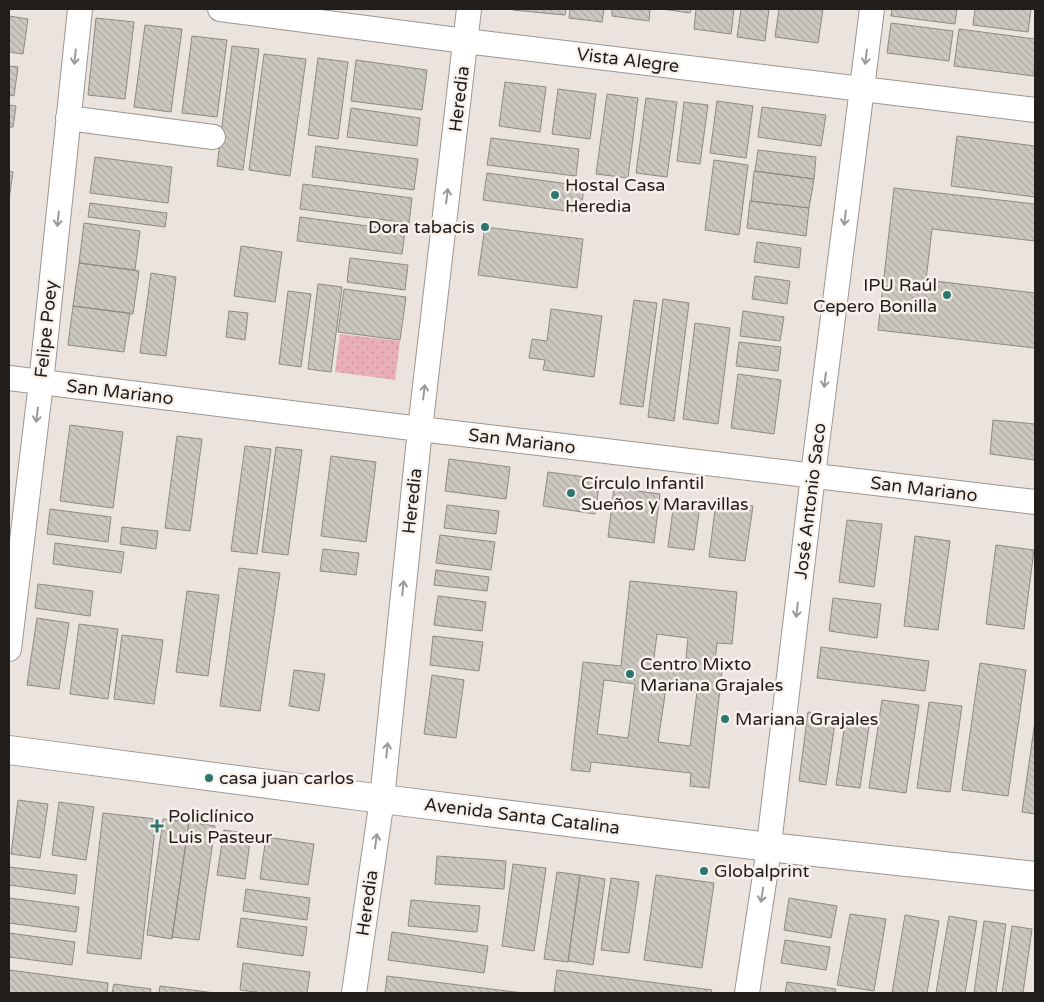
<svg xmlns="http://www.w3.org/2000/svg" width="1044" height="1002" viewBox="0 0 1044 1002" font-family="'Varela Round',sans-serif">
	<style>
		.park { fill: url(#park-dots) }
		.building { fill: url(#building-back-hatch); stroke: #8d8a83; fill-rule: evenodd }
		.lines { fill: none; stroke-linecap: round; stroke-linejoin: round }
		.minor-casing { stroke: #9c9691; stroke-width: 26 }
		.major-casing { stroke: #9c9691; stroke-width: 30 }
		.minor { stroke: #fff; stroke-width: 24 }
		.major { stroke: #fff; stroke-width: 28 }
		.oneway { stroke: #9b9998 }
		.poi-dot { fill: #2c7672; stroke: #f8f1eb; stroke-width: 2 }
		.labels { text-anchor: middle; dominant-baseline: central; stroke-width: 5; stroke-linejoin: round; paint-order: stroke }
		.street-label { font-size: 18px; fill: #201d1b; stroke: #f8f1eb }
		.poi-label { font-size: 18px; fill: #201d1b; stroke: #f8f1eb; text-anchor: start }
	</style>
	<defs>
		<pattern id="park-dots" width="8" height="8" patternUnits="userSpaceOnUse" patternTransform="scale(1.25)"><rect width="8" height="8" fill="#e9aeb7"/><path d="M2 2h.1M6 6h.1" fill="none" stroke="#c8959d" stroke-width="1.8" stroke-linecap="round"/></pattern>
		<pattern id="building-back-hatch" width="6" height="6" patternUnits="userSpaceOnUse" patternTransform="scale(1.25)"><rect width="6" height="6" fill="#cbc8c0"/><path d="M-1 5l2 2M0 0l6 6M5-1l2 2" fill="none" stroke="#aeaba4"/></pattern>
	</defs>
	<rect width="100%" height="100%" fill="#eae3de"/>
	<path class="park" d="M 340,334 L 400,341 L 395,380 L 335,372 Z"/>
	<path class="building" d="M 513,9 L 566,9 L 565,15 L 513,10 Z
		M 570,9 L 604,9 L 602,22 L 569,18 Z
		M 612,9 L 650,9 L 649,21 L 612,16 Z
		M 662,9 L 691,9 L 690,13 Z
		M 696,9 L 734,9 L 731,34 L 694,29 Z
		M 741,9 L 769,9 L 765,41 L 737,37 Z
		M 779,9 L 823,9 L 818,43 L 775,37 Z
		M 892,9 L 957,9 L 955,24 L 891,16 Z
		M 975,9 L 1031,9 L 1028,32 L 973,25 Z
		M 9,16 L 28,19 L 23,54 L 9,52 Z
		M 96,18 L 134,22 L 125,99 L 88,95 Z
		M 891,23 L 953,31 L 949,61 L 887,53 Z
		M 145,25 L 182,29 L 171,112 L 134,107 Z
		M 959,29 L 1035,39 L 1034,76 L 954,66 Z
		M 192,36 L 227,40 L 217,117 L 182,113 Z
		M 232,46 L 259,49 L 243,170 L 217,166 Z
		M 264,54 L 306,59 L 290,176 L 249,170 Z
		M 318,58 L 348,62 L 338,139 L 308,135 Z
		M 356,60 L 427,70 L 422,110 L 351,101 Z
		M 9,66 L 18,67 L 14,96 L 9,95 Z
		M 505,82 L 546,87 L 540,132 L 499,126 Z
		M 558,89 L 596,94 L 590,139 L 552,134 Z
		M 607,94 L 638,98 L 628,178 L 596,174 Z
		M 646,98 L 677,102 L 667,177 L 636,173 Z
		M 717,101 L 753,106 L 746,158 L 710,153 Z
		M 684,102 L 708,105 L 700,164 L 677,161 Z
		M 9,105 L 16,106 L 13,127 L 9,127 Z
		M 762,107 L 826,115 L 821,146 L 758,137 Z
		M 351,108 L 420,118 L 417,146 L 347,137 Z
		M 957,136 L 1035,146 L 1035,197 L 951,186 Z
		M 491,138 L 579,149 L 576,176 L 487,165 Z
		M 316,146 L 418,159 L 414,190 L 312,177 Z
		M 758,150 L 816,157 L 814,179 L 755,171 Z
		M 95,157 L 172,167 L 168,203 L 90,193 Z
		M 714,160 L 748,165 L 739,235 L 705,230 Z
		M 9,171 L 13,172 L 9,199 Z
		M 754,171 L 814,179 L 809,208 L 751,201 Z
		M 487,173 L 584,186 L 581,213 L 483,200 Z
		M 303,184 L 412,198 L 409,223 L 300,209 Z
		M 894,188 L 1035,204 L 1035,241 L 932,229 L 926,280 L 1035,293 L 1035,348 L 878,330 Z
		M 750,201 L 809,208 L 806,236 L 747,228 Z
		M 90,203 L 167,213 L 165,227 L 88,217 Z
		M 300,217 L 405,231 L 402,254 L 297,241 Z
		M 84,223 L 140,231 L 135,270 L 79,263 Z
		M 485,227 L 583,239 L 577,288 L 478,275 Z
		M 757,242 L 801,248 L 799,268 L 754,262 Z
		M 241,246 L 282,252 L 275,302 L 234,296 Z
		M 350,258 L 408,265 L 405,290 L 347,282 Z
		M 79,263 L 139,271 L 133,314 L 73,306 Z
		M 151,273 L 176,277 L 166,356 L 140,353 Z
		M 755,276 L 790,281 L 787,304 L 752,299 Z
		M 318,284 L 342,287 L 331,372 L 308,369 Z
		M 344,289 L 406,297 L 400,340 L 338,332 Z
		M 288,291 L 311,294 L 301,367 L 279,364 Z
		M 663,299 L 689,303 L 674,421 L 648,417 Z
		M 634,300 L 657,303 L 643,407 L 620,404 Z
		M 73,306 L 130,313 L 124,352 L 68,345 Z
		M 551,309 L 602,316 L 594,377 L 543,370 L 545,360 L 529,358 L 532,339 L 547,341 Z
		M 229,311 L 248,313 L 245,340 L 226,337 Z
		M 743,311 L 784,317 L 780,341 L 740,336 Z
		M 695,323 L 730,328 L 718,424 L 683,419 Z
		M 739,342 L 781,347 L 778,371 L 736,366 Z
		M 738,374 L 781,380 L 774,434 L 731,428 Z
		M 993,420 L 1035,424 L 1035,460 L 990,454 Z
		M 70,425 L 123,432 L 113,508 L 60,501 Z
		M 177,436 L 202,439 L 190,531 L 165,528 Z
		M 245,446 L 271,449 L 257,554 L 231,551 Z
		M 276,447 L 302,450 L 288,555 L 262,552 Z
		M 331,456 L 376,462 L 366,542 L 321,536 Z
		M 449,459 L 510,467 L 506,499 L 445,491 Z
		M 548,472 L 600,479 L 595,514 L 543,506 Z
		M 614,488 L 660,494 L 654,543 L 608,537 Z
		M 674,502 L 700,505 L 694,550 L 668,547 Z
		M 716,502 L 753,506 L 745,561 L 709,557 Z
		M 447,505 L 499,511 L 496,534 L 444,528 Z
		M 50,509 L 111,517 L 108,542 L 47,534 Z
		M 847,520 L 882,524 L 874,587 L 839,582 Z
		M 122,527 L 158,531 L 156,549 L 120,544 Z
		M 440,535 L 495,542 L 491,570 L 436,563 Z
		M 915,536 L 950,541 L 938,630 L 904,626 Z
		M 55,543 L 124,552 L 121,573 L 53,564 Z
		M 996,545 L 1034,550 L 1024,629 L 986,624 Z
		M 323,549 L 359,553 L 356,575 L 320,571 Z
		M 239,568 L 280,573 L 260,711 L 220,706 Z
		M 436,570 L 489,577 L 487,591 L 434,585 Z
		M 630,581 L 737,592 L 732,644 L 717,643 L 714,670 L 722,671 L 709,788 L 690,786 L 691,773 L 591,762 L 590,772 L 571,770 L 583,662 L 621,666 ZM 657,634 L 688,638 L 685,669 L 653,665 ZM 604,680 L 635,684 L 628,738 L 597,734 ZM 666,688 L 697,692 L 690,746 L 658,742 Z
		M 38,584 L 93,591 L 90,616 L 35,608 Z
		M 187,591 L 219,595 L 208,676 L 176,672 Z
		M 438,596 L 486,602 L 482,631 L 434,625 Z
		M 833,598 L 881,604 L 877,638 L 829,631 Z
		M 37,618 L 69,623 L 59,689 L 27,685 Z
		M 79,624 L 118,629 L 108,699 L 70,694 Z
		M 122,635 L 163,640 L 154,704 L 114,699 Z
		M 433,636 L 483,642 L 479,671 L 430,665 Z
		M 821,647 L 929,661 L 925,691 L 817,678 Z
		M 980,663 L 1026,670 L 1008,796 L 962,790 Z
		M 294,670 L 325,674 L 319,711 L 289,706 Z
		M 432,675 L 464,680 L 456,738 L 424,734 Z
		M 882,700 L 919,705 L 906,793 L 869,788 Z
		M 929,702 L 962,706 L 950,792 L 917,788 Z
		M 808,712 L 836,716 L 826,785 L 799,781 Z
		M 846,716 L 870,720 L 860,788 L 836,785 Z
		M 1035,721 L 1035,814 L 1022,812 Z
		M 18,800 L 48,804 L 40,858 L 11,854 Z
		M 59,802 L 94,807 L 86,860 L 52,855 Z
		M 103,813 L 156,819 L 141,959 L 87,953 Z
		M 163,819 L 189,822 L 172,939 L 147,935 Z
		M 189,822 L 215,826 L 199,940 L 172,937 Z
		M 224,830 L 251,834 L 245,879 L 217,875 Z
		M 266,837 L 314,844 L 308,885 L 260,879 Z
		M 437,856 L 506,861 L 504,889 L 435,884 Z
		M 513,864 L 546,868 L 534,951 L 502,946 Z
		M 9,867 L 77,875 L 75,894 L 9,885 Z
		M 557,872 L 580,875 L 568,962 L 544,959 Z
		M 580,875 L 605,879 L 593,965 L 568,961 Z
		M 656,875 L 714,883 L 702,968 L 644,960 Z
		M 611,878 L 639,882 L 629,953 L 601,950 Z
		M 246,889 L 310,898 L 307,920 L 243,911 Z
		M 9,898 L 79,907 L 76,932 L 9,923 Z
		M 789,898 L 837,906 L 831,938 L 784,930 Z
		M 411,900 L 480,906 L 477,932 L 408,926 Z
		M 850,914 L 886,919 L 874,991 L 837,985 Z
		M 905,915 L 939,921 L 927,993 L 892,993 Z
		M 949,916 L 977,921 L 965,993 L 936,993 Z
		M 241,918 L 307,927 L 303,956 L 237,947 Z
		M 984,921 L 1006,924 L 996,993 L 974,993 Z
		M 1012,926 L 1032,929 L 1023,993 L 1002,993 Z
		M 392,932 L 488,946 L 484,973 L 388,960 Z
		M 9,933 L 75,942 L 72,965 L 9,957 Z
		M 785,940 L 830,947 L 826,970 L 781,963 Z
		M 243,963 L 310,972 L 307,993 L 263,993 L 240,990 Z
		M 9,970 L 108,983 L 107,993 L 9,993 Z
		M 557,970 L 712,990 L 711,993 L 565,993 L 554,992 Z
		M 387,976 L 523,993 L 385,993 Z
		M 787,982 L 836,989 L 835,993 L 785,993 Z
		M 114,984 L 151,989 L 150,993 L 112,993 Z
		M 160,986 L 215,993 L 159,993 Z"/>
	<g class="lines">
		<defs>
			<path id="minor" d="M 220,9 L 465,41 L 1035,110
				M 68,118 L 213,137
				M 9,378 L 420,429 L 1035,502
				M 9,649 L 41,383 L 80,9
				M 354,993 L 382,799 L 420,429 L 469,9
				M 747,993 L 766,869 L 813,475 L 872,9"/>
			<path id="major" d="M 9,750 L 382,799 L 769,847 L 1035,876"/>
		</defs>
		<use href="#minor" class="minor-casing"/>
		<use href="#major" class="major-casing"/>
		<use href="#minor" class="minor"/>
		<use href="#major" class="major"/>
	</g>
	<defs><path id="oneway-shaft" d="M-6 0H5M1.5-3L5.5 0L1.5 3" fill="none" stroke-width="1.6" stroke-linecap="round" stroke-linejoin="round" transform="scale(1.25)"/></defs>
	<g class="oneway">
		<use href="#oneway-shaft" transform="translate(75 57) rotate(96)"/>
		<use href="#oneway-shaft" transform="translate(866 57) rotate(97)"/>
		<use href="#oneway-shaft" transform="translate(447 196) rotate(-83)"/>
		<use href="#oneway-shaft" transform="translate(845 218) rotate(97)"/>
		<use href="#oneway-shaft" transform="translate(58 219) rotate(96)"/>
		<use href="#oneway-shaft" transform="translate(825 380) rotate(97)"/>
		<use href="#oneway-shaft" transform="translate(424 392) rotate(-83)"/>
		<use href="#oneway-shaft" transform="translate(37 415) rotate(97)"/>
		<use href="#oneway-shaft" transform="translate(403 588) rotate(-84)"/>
		<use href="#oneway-shaft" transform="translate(797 610) rotate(97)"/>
		<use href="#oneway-shaft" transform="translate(387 750) rotate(-84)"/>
		<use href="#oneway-shaft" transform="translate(376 841) rotate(-82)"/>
		<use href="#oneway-shaft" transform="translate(762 895) rotate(99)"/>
	</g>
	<g class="poi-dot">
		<circle cx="555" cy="195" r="5"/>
		<circle cx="485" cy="227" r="5"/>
		<circle cx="947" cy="295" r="5"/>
		<circle cx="571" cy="493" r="5"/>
		<circle cx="630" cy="674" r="5"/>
		<circle cx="725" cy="719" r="5"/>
		<circle cx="209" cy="778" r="5"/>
		<path d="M154.5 818.5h5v5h5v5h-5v5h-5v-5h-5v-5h5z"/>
		<circle cx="704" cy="871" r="5"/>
	</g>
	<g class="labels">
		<g class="street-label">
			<text transform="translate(628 60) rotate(7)">Vista Alegre</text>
			<text transform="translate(459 99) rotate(-83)">Heredia</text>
			<text transform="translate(46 329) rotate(-84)">Felipe Poey</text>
			<text transform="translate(120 392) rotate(7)">San Mariano</text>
			<text transform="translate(522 441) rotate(7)">San Mariano</text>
			<text transform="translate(924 489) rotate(7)">San Mariano</text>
			<text transform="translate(412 501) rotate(-84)">Heredia</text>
			<text transform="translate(810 501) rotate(-83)">José Antonio Saco</text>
			<text transform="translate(522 816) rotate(7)">Avenida Santa Catalina</text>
			<text transform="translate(367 903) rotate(-82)">Heredia</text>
		</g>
		<g class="poi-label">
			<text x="565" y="185">Hostal Casa<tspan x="565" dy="21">Heredia</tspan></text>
			<text x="475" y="227" text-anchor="end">Dora tabacis</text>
			<text x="937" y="285" text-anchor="end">IPU Raúl<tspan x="937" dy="21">Cepero Bonilla</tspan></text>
			<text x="581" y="483">Círculo Infantil<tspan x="581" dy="21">Sueños y Maravillas</tspan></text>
			<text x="640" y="664">Centro Mixto<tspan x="640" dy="21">Mariana Grajales</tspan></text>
			<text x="735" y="719">Mariana Grajales</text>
			<text x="219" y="778">casa juan carlos</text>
			<text x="168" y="816">Policlínico<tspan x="168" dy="21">Luis Pasteur</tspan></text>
			<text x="714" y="871">Globalprint</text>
		</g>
	</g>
	<rect width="1044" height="1002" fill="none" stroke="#201d1b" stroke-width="20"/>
</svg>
